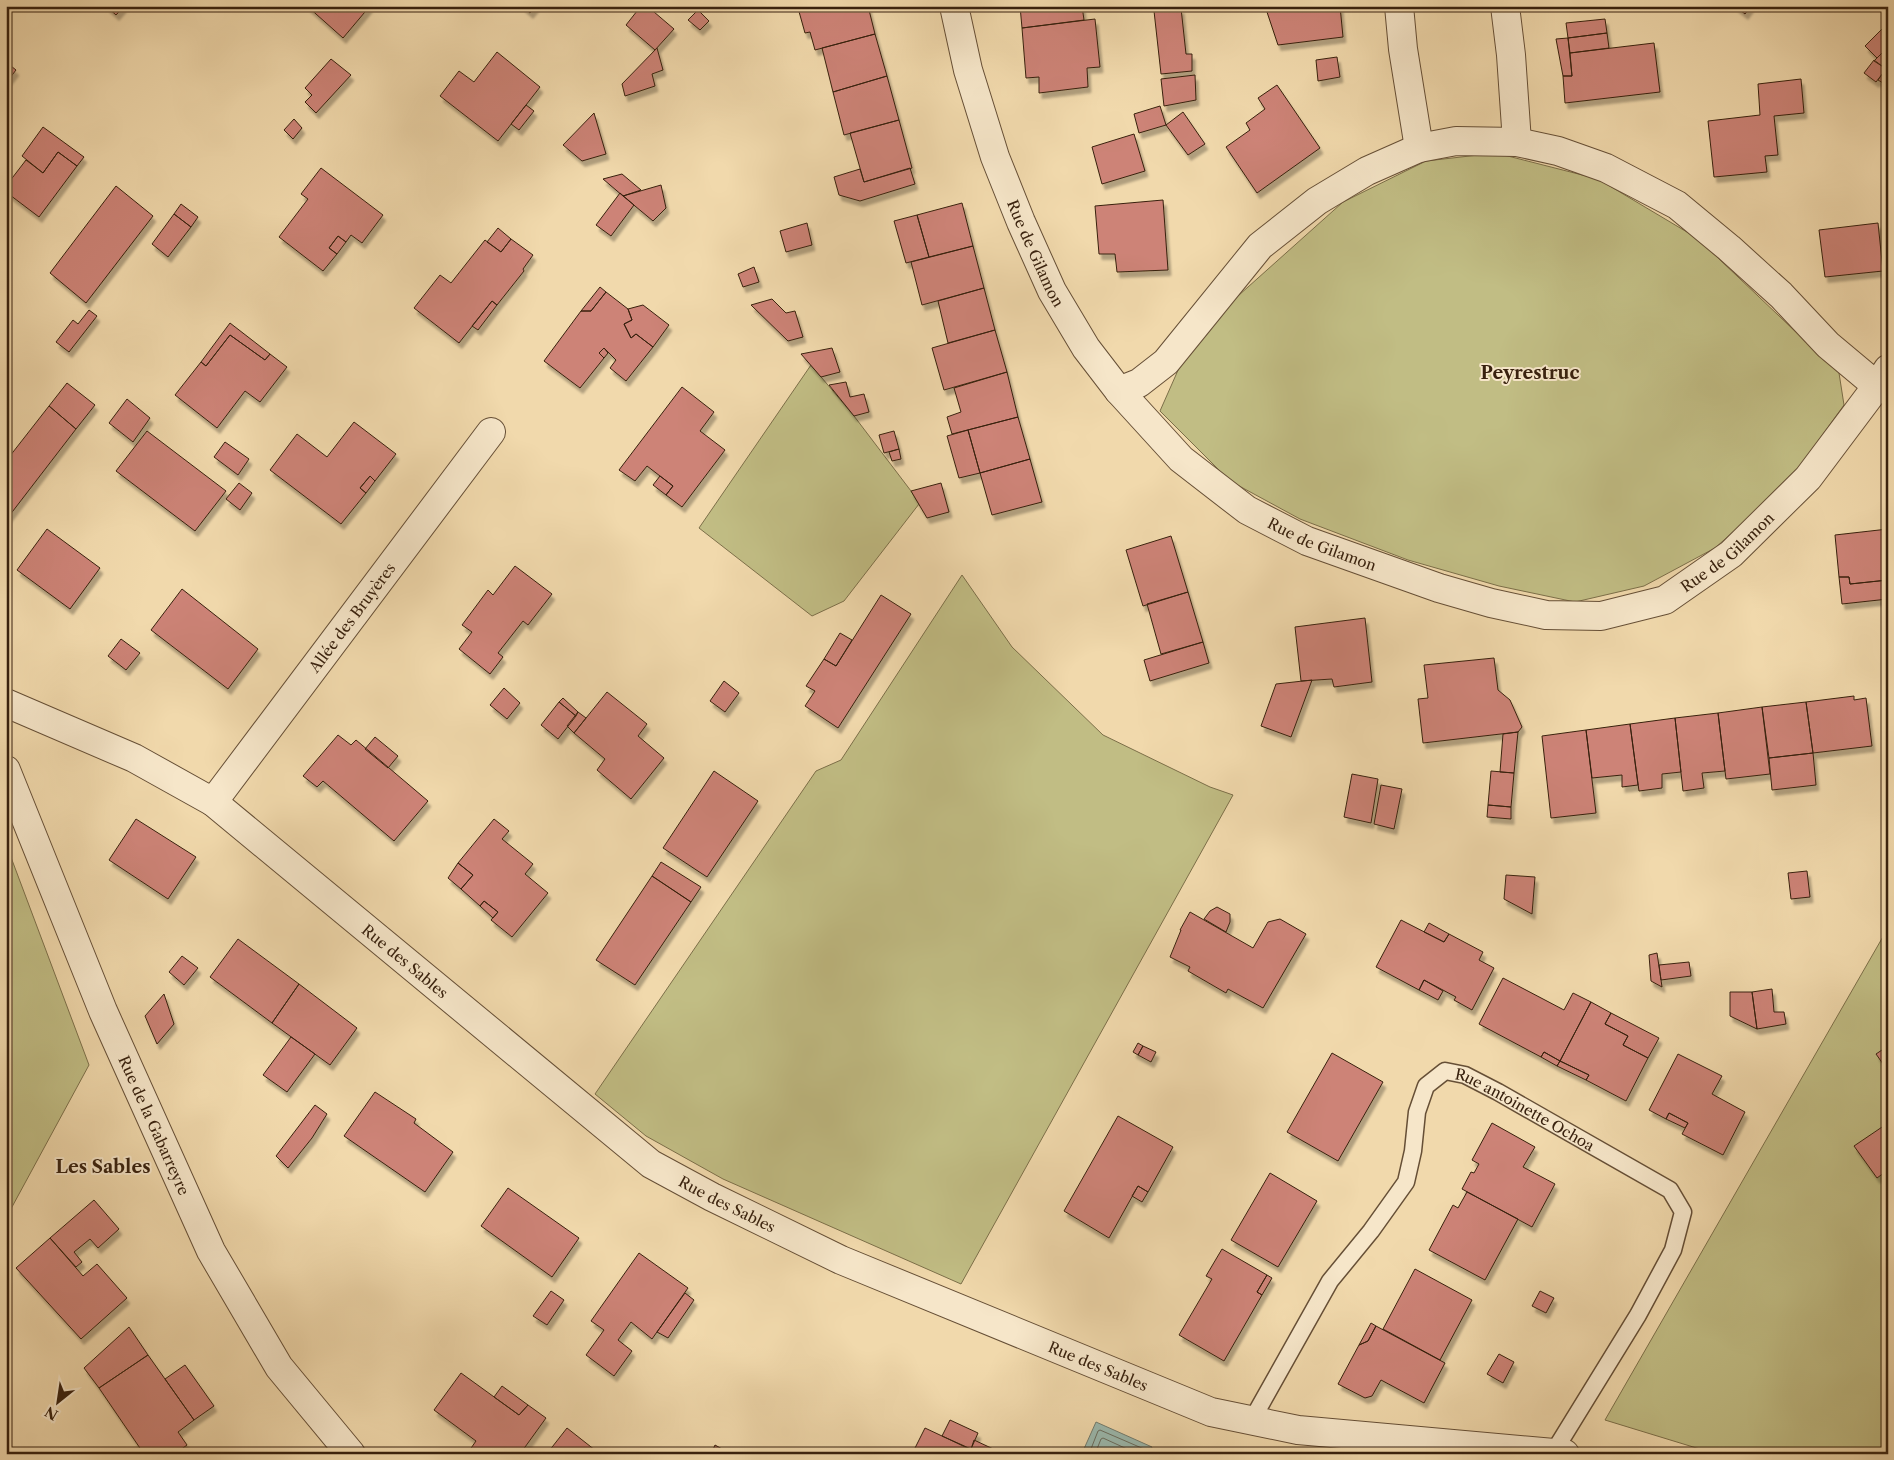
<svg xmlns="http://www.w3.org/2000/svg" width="1894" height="1460" viewBox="0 0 1894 1460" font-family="'Libre Caslon Text',serif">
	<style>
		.green { fill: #c1bd84; stroke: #7c6f49 }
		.water { fill: #9bb9ae; stroke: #737c6e }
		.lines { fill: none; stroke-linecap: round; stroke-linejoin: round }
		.shore { stroke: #6a6d5e; stroke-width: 1 }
		.building { fill: #cd8377; stroke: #38210e; filter: url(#shadow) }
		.lane-casing { stroke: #664f36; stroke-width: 19 }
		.street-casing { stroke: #664f36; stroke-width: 30 }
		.lane { stroke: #f6e6c9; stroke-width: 16 }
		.street { stroke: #f6e6c9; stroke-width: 28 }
		.labels { text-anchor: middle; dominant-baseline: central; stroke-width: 4; stroke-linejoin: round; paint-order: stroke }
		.street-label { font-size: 15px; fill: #38210e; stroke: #f6e6c9 }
		.quarter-label { font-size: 18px; font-weight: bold; fill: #38210e; stroke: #f6e6c9 }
	</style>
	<defs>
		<filter id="shadow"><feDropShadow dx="3" dy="5.5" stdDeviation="1" flood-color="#0004"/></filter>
	</defs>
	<rect width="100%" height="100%" fill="#f1d9ac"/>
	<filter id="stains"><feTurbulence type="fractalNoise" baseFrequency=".004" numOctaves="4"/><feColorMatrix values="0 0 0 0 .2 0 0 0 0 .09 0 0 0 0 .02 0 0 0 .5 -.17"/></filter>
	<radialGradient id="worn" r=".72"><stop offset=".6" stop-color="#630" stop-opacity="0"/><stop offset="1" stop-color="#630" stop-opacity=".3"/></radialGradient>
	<path class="green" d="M 1496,153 L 1598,179 L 1697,238 L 1839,373 L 1844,405 L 1787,484 L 1715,548 L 1644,586 L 1575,602 L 1499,586 L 1408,560 L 1300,519 L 1230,481 L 1160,411 L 1179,368 L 1229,304 L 1343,202 L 1426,161 Z
		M 811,365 L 854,416 L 911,491 L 919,504 L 844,601 L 812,616 L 699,528 Z
		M 962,575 L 1012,647 L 1103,735 L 1210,787 L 1233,795 L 961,1284 L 723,1179 L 646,1136 L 595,1094 L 816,771 L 841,760 Z
		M 6,844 L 89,1065 L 6,1218 Z
		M 1888,928 L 1888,1454 L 1710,1454 L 1703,1450 L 1605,1420 Z"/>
	<path class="water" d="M 1096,1422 L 1152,1447 L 1149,1454 L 1089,1454 L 1083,1451 Z"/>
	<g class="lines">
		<path class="shore" d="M 1089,1454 L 1098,1431 L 1100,1430 L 1144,1449 L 1145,1454
			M 1095,1454 L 1101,1439 L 1103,1438 L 1138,1454"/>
	</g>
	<path class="building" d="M 106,6 L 124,6 L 116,15 Z
		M 307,6 L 370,6 L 343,38 Z
		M 522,6 L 536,6 L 530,13 Z
		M 641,6 L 647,6 L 674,29 L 655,50 L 626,25 Z
		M 806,6 L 868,6 L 875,34 L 815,50 L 810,32 L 805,33 L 798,8 Z
		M 1020,6 L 1082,6 L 1084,20 L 1022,28 Z
		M 1265,6 L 1340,6 L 1343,37 L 1278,45 Z
		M 1735,6 L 1751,6 L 1745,14 Z
		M 1181,8 L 1186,54 L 1192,54 L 1192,71 L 1161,74 L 1154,11 Z
		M 698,10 L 709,21 L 700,30 L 688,20 Z
		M 1095,19 L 1100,67 L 1087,68 L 1088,87 L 1039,93 L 1039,77 L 1026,78 L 1022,28 Z
		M 1605,19 L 1607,33 L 1568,38 L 1566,23 Z
		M 1885,26 L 1888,29 L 1888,47 L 1877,58 L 1865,46 Z
		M 1607,33 L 1609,48 L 1570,53 L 1568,38 Z
		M 875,34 L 887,76 L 833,92 L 822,48 Z
		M 1568,38 L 1572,76 L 1563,76 L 1556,39 Z
		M 1654,43 L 1660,92 L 1565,103 L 1563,76 L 1572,76 L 1570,53 Z
		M 657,48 L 663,70 L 652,74 L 655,86 L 625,96 L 622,84 Z
		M 1887,48 L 1888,48 L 1888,70 L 1874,61 Z
		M 497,52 L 540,87 L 498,141 L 440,96 L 459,71 L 474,82 Z
		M 1337,57 L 1340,77 L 1318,81 L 1316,60 Z
		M 331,59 L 351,75 L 316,113 L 305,102 L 312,95 L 305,88 Z
		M 1874,60 L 1886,69 L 1876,82 L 1864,73 Z
		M 6,62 L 16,70 L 6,83 Z
		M 1886,69 L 1888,70 L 1888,86 L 1878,80 Z
		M 1195,75 L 1196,100 L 1164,106 L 1161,79 Z
		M 887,76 L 899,120 L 844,135 L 833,92 Z
		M 1801,79 L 1804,113 L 1774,116 L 1778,155 L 1765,156 L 1767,172 L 1714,177 L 1708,121 L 1760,115 L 1758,84 Z
		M 1277,85 L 1320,148 L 1257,193 L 1226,147 L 1250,130 L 1246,123 L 1265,109 L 1258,98 Z
		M 526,105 L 534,111 L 519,130 L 511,124 Z
		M 1160,106 L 1166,125 L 1139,133 L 1134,114 Z
		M 1183,112 L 1205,144 L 1188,155 L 1166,125 Z
		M 594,113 L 606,154 L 582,161 L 563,145 Z
		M 294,119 L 302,128 L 293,139 L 284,130 Z
		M 899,120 L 912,168 L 864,182 L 850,133 Z
		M 43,127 L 84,157 L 77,166 L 58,152 L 43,173 L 22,156 Z
		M 1134,134 L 1145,171 L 1102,184 L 1092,147 Z
		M 58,152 L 77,166 L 39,217 L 6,192 L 6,186 L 26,160 L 43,173 Z
		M 321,168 L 383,215 L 362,243 L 351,235 L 346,242 L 338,236 L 329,248 L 337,254 L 323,271 L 279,237 L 308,199 L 301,194 Z
		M 910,168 L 915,184 L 860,201 L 839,195 L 834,177 L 860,169 L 864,182 Z
		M 622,174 L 641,190 L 623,196 L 603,179 Z
		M 661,185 L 666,208 L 653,221 L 623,196 Z
		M 116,186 L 153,216 L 86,303 L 50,273 Z
		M 620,193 L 634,205 L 611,236 L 596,225 Z
		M 1163,200 L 1168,270 L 1117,272 L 1115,254 L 1099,254 L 1095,206 Z
		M 962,203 L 973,246 L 929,257 L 917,215 Z
		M 181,204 L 198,217 L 191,227 L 174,214 Z
		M 174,214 L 191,227 L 168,257 L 152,244 Z
		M 917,215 L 929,257 L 906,263 L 894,221 Z
		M 807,223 L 812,245 L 786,252 L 780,231 Z
		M 1878,223 L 1883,271 L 1825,277 L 1819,230 Z
		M 498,228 L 511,239 L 501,252 L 487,242 Z
		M 338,236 L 346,242 L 337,254 L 329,248 Z
		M 511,239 L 533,255 L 523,269 L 524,271 L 497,305 L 492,301 L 459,343 L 414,308 L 440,275 L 451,283 L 485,240 L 501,252 Z
		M 973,246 L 984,288 L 922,305 L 911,262 Z
		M 754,267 L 759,282 L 743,287 L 738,274 Z
		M 600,287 L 606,292 L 591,311 L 581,311 Z
		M 984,288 L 995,330 L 948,343 L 938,301 Z
		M 606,292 L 628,309 L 632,320 L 624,324 L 631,338 L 636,334 L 653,347 L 626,381 L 610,368 L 616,360 L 604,348 L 599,353 L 604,358 L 580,388 L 544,361 L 581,311 L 591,311 Z
		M 772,299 L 786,313 L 795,311 L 803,337 L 788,341 L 751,305 Z
		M 492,301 L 497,305 L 478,330 L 472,326 Z
		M 643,305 L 669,325 L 653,347 L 636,334 L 631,338 L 624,324 L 632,320 L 628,309 Z
		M 89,310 L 97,316 L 69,352 L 56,342 L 73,320 L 78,324 Z
		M 230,323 L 270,354 L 265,360 L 230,335 L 206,366 L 201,362 Z
		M 995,330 L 1007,372 L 944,390 L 932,348 Z
		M 230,335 L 265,360 L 270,354 L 287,367 L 260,402 L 245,391 L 217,428 L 175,395 L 201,362 L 206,366 Z
		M 604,348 L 608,353 L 604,358 L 599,353 Z
		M 832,348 L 840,372 L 821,377 L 801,354 Z
		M 1007,372 L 1018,417 L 952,434 L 947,417 L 961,412 L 954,388 Z
		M 846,382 L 850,397 L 864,394 L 869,412 L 854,416 L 829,385 Z
		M 67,383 L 95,405 L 76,429 L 49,406 Z
		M 682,387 L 714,412 L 700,431 L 725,450 L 682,507 L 666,495 L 673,486 L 647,466 L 635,481 L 619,470 Z
		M 127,399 L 150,418 L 133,442 L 109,423 Z
		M 49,406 L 76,429 L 6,520 L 6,461 Z
		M 1018,417 L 1030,459 L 980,473 L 968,430 Z
		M 354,422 L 396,454 L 375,481 L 370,476 L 360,488 L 366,493 L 341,524 L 270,470 L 297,434 L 327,457 Z
		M 968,430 L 980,473 L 959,478 L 947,436 Z
		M 147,431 L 226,491 L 195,531 L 116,471 Z
		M 894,431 L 899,449 L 884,453 L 879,435 Z
		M 225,442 L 249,459 L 238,475 L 214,457 Z
		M 899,449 L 901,459 L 892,461 L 889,452 Z
		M 1030,459 L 1042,502 L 992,515 L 980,473 Z
		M 370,476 L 375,481 L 366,493 L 360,488 Z
		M 660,476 L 673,486 L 666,495 L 653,485 Z
		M 239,483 L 252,493 L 240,510 L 226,499 Z
		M 941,483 L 949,512 L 927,518 L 911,491 Z
		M 47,529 L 100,568 L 70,609 L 17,570 Z
		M 1888,529 L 1888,580 L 1850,584 L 1849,577 L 1839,577 L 1835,535 Z
		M 1171,536 L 1188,592 L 1143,606 L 1126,550 Z
		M 515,566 L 552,594 L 528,625 L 523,621 L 498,653 L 503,657 L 490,674 L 459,649 L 472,632 L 462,625 L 488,590 L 493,595 Z
		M 1839,577 L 1849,577 L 1850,584 L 1888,580 L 1888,599 L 1842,604 Z
		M 182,589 L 258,649 L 228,689 L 151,630 Z
		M 1188,592 L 1203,642 L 1161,654 L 1147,604 Z
		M 881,595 L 911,614 L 838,728 L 805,706 L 815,691 L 806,686 L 824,659 L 836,666 Z
		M 1365,618 L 1372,682 L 1334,687 L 1332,679 L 1301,681 L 1295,627 Z
		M 840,633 L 852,640 L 836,666 L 824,659 Z
		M 121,639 L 140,653 L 126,670 L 108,656 Z
		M 1203,642 L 1209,663 L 1150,681 L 1144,660 Z
		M 1494,658 L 1498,690 L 1510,700 L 1522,727 L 1518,732 L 1423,743 L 1418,699 L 1428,698 L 1424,665 Z
		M 1312,680 L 1291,737 L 1261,726 L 1276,684 Z
		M 724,681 L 739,693 L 725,712 L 710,701 Z
		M 504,688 L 520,703 L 507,719 L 490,705 Z
		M 607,692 L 647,724 L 638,736 L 664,758 L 631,799 L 597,770 L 605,759 L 574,733 Z
		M 1854,696 L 1854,700 L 1866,698 L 1872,746 L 1813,753 L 1806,702 Z
		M 563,698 L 578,712 L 576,716 L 559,702 Z
		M 559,702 L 576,716 L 558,739 L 541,725 Z
		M 1806,702 L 1813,753 L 1769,758 L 1762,707 Z
		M 1762,707 L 1770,774 L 1726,779 L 1718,713 Z
		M 578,712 L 586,718 L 574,733 L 567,726 Z
		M 1718,713 L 1725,771 L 1702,773 L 1704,788 L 1683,791 L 1675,718 Z
		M 1675,718 L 1681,772 L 1662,774 L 1662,788 L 1639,791 L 1630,724 Z
		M 1630,724 L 1638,785 L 1622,787 L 1622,775 L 1592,778 L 1586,730 Z
		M 1586,730 L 1596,813 L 1551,818 L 1542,736 Z
		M 1518,732 L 1514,773 L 1500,772 L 1503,734 Z
		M 338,735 L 351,745 L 356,740 L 428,801 L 394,841 L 323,781 L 317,787 L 303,776 Z
		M 375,737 L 398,756 L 388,768 L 365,749 Z
		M 1813,753 L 1816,785 L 1772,790 L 1769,758 Z
		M 714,771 L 758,801 L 707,877 L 663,848 Z
		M 1491,771 L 1514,773 L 1511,807 L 1488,805 Z
		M 1352,774 L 1378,779 L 1371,823 L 1344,817 Z
		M 1381,785 L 1402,789 L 1394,829 L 1374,824 Z
		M 1488,805 L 1511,807 L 1511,819 L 1487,817 Z
		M 136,819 L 196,857 L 168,899 L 109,860 Z
		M 494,819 L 509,831 L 502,839 L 533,864 L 525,874 L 548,893 L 512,937 L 491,920 L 498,912 L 484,901 L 480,906 L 461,889 L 473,875 L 458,863 Z
		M 661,862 L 701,887 L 691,902 L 652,876 Z
		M 458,863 L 473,875 L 461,889 L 448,878 Z
		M 1807,871 L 1810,897 L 1791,899 L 1788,873 Z
		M 1506,875 L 1535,877 L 1532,914 L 1504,899 Z
		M 652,876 L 691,902 L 635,985 L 596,960 Z
		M 484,901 L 498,912 L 493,918 L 480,906 Z
		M 1217,907 L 1230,914 L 1230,922 L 1226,932 L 1204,919 L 1210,911 Z
		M 1190,912 L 1253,948 L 1268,922 L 1280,919 L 1306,934 L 1263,1008 L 1228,989 L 1226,993 L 1188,971 L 1190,967 L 1170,957 L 1181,930 L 1180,930 Z
		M 1401,920 L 1444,942 L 1449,934 L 1483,952 L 1479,960 L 1494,968 L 1472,1010 L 1454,1000 L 1456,997 L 1424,980 L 1419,990 L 1376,967 Z
		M 1429,923 L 1449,934 L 1444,942 L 1424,932 Z
		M 238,939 L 299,984 L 272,1023 L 210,977 Z
		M 1657,953 L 1661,980 L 1662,987 L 1651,981 L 1649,955 Z
		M 182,956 L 198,968 L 184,985 L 169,972 Z
		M 1689,962 L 1691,976 L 1661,980 L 1659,965 Z
		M 1503,978 L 1564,1010 L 1573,993 L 1591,1002 L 1560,1061 L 1544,1052 L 1541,1057 L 1479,1024 Z
		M 1424,980 L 1443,991 L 1438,1000 L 1419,990 Z
		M 299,984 L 357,1028 L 330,1065 L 272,1023 Z
		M 1772,989 L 1774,1012 L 1784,1012 L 1786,1024 L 1757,1029 L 1752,992 Z
		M 1730,992 L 1752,992 L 1757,1029 L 1730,1016 Z
		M 164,994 L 174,1024 L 157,1044 L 145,1016 Z
		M 1591,1002 L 1611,1013 L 1605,1024 L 1628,1036 L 1623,1045 L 1648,1058 L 1626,1101 L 1586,1080 L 1589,1075 L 1560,1061 Z
		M 1611,1013 L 1659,1038 L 1648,1058 L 1623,1045 L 1628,1036 L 1605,1024 Z
		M 291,1037 L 315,1054 L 287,1092 L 263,1075 Z
		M 1138,1043 L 1143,1046 L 1138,1055 L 1133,1052 Z
		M 1143,1046 L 1156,1052 L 1151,1062 L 1138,1055 Z
		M 1888,1046 L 1888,1071 L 1876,1054 Z
		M 1544,1052 L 1560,1061 L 1557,1066 L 1541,1057 Z
		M 1332,1053 L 1383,1082 L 1338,1161 L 1287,1132 Z
		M 1678,1054 L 1722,1076 L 1712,1094 L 1745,1112 L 1723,1155 L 1682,1134 L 1688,1123 L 1669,1113 L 1666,1119 L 1649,1110 Z
		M 1560,1061 L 1589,1075 L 1586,1080 L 1557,1066 Z
		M 375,1092 L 416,1119 L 414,1123 L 453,1152 L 425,1192 L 344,1136 Z
		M 315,1105 L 327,1114 L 312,1138 L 288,1168 L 276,1156 Z
		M 1669,1113 L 1688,1123 L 1685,1128 L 1666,1119 Z
		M 1118,1116 L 1173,1147 L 1148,1192 L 1138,1186 L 1109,1238 L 1064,1211 Z
		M 1492,1123 L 1535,1147 L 1523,1167 L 1555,1184 L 1532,1227 L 1462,1189 L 1471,1172 L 1474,1173 L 1479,1164 L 1472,1160 Z
		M 1888,1123 L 1888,1170 L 1877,1178 L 1854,1146 Z
		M 1270,1173 L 1317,1201 L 1278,1267 L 1231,1240 Z
		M 1138,1186 L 1148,1192 L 1142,1202 L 1132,1196 Z
		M 508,1188 L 579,1238 L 552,1277 L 481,1226 Z
		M 1467,1192 L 1518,1219 L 1485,1280 L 1429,1250 L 1453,1205 L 1458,1208 Z
		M 94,1200 L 119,1229 L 98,1248 L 90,1239 L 74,1252 L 82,1262 L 76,1267 L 50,1238 Z
		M 50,1238 L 83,1276 L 97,1264 L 127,1298 L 81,1339 L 16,1268 Z
		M 1222,1249 L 1267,1275 L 1257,1292 L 1262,1295 L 1224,1361 L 1179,1335 L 1212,1279 L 1206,1276 Z
		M 639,1253 L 688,1288 L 652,1339 L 631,1322 L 618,1340 L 632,1351 L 614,1376 L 586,1355 L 604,1330 L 591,1321 Z
		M 1415,1269 L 1472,1300 L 1440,1360 L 1383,1329 Z
		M 1267,1275 L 1272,1278 L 1262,1295 L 1257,1292 Z
		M 551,1291 L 564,1300 L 547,1325 L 533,1316 Z
		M 1540,1291 L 1554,1298 L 1546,1313 L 1532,1306 Z
		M 685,1293 L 694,1300 L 668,1338 L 657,1332 Z
		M 1371,1323 L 1376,1326 L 1368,1341 L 1359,1345 Z
		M 1376,1326 L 1445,1363 L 1424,1403 L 1381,1380 L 1372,1396 L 1365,1398 L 1338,1384 L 1359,1345 L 1368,1341 Z
		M 129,1327 L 148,1355 L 99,1388 L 84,1368 Z
		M 1499,1354 L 1514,1362 L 1503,1383 L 1487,1374 Z
		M 148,1355 L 194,1420 L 178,1432 L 187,1445 L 175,1454 L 144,1454 L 99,1388 Z
		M 185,1365 L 214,1406 L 194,1420 L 165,1379 Z
		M 461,1373 L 519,1415 L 528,1405 L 546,1418 L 520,1454 L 473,1454 L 469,1451 L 476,1441 L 434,1410 Z
		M 502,1386 L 528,1405 L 519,1415 L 494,1397 Z
		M 950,1420 L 978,1433 L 971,1449 L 942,1436 Z
		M 567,1428 L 600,1454 L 553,1454 L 549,1451 Z
		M 925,1428 L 942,1436 L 980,1454 L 912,1454 Z
		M 974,1440 L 1004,1454 L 980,1454 L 971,1449 Z
		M 715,1445 L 731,1454 L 711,1454 Z"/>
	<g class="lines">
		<defs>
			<g id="lane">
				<path id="s1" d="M 1252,1420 L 1330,1281 L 1371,1231 L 1406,1182 L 1413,1151 L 1417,1112 L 1426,1086 L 1445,1071 L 1465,1075 L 1498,1092 L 1670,1190 L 1683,1212 L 1673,1250 L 1638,1315 L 1553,1453"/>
			</g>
			<g id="street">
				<path id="s2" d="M 954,6 L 968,70 L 995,157 L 1021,222 L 1052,291 L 1086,348 L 1119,391 L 1181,459 L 1247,510 L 1307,541 L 1439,588 L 1491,603 L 1546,615 L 1601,616 L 1665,600 L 1731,554 L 1808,478 L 1877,386 L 1888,369"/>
				<path d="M 1399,6 L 1403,49 L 1419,148"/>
				<path d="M 1505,6 L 1511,55 L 1517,142"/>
				<path d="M 1119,391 L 1139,383 L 1166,362 L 1260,246 L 1317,201 L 1367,171 L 1419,148 L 1456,141 L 1517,142 L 1558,151 L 1606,168 L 1677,205 L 1729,248 L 1781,295 L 1828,345 L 1877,386"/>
				<path id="s3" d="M 6,703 L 134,758 L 213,802 L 651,1164 L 712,1197 L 841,1260 L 1211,1412 L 1298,1430 L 1565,1454"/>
				<path id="s4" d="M 6,770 L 103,1011 L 211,1251 L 279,1367 L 351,1454"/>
				<path id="s5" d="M 213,802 L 491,432"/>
			</g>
		</defs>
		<use href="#lane" class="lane-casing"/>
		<use href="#street" class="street-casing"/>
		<use href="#lane" class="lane"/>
		<use href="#street" class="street"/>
	</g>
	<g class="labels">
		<g class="street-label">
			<text stroke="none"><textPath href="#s2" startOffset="261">Rue de Gilamon</textPath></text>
			<text stroke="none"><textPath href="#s2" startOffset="681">Rue de Gilamon</textPath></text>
			<text stroke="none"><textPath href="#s2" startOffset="1116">Rue de Gilamon</textPath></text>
			<text stroke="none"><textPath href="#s5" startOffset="231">Allée des Bruyères</textPath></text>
			<text stroke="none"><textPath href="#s3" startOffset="479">Rue des Sables</textPath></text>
			<text stroke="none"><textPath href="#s1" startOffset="496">Rue antoinette Ochoa</textPath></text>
			<text stroke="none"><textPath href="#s4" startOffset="385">Rue de la Gabarreyre</textPath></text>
			<text stroke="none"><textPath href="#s3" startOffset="884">Rue des Sables</textPath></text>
			<text stroke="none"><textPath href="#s3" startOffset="1289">Rue des Sables</textPath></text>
		</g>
		<g class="quarter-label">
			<text x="1530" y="373">Peyrestruc</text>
			<text x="103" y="1167">Les Sables</text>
		</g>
	</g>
	<rect width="1894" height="1460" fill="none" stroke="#f1d9ac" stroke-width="25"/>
	<rect x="8" y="8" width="1879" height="1445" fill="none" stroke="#38210e" stroke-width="2.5"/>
	<rect x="12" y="12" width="1869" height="1435" fill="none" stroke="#38210e"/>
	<g transform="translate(58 1402) rotate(210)" stroke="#f6e6c9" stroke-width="4" paint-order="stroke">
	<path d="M0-4L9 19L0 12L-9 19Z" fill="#38210e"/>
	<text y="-8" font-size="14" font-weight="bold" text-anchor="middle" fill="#38210e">N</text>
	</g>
	<rect width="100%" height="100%" filter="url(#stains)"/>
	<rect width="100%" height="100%" fill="url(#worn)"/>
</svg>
